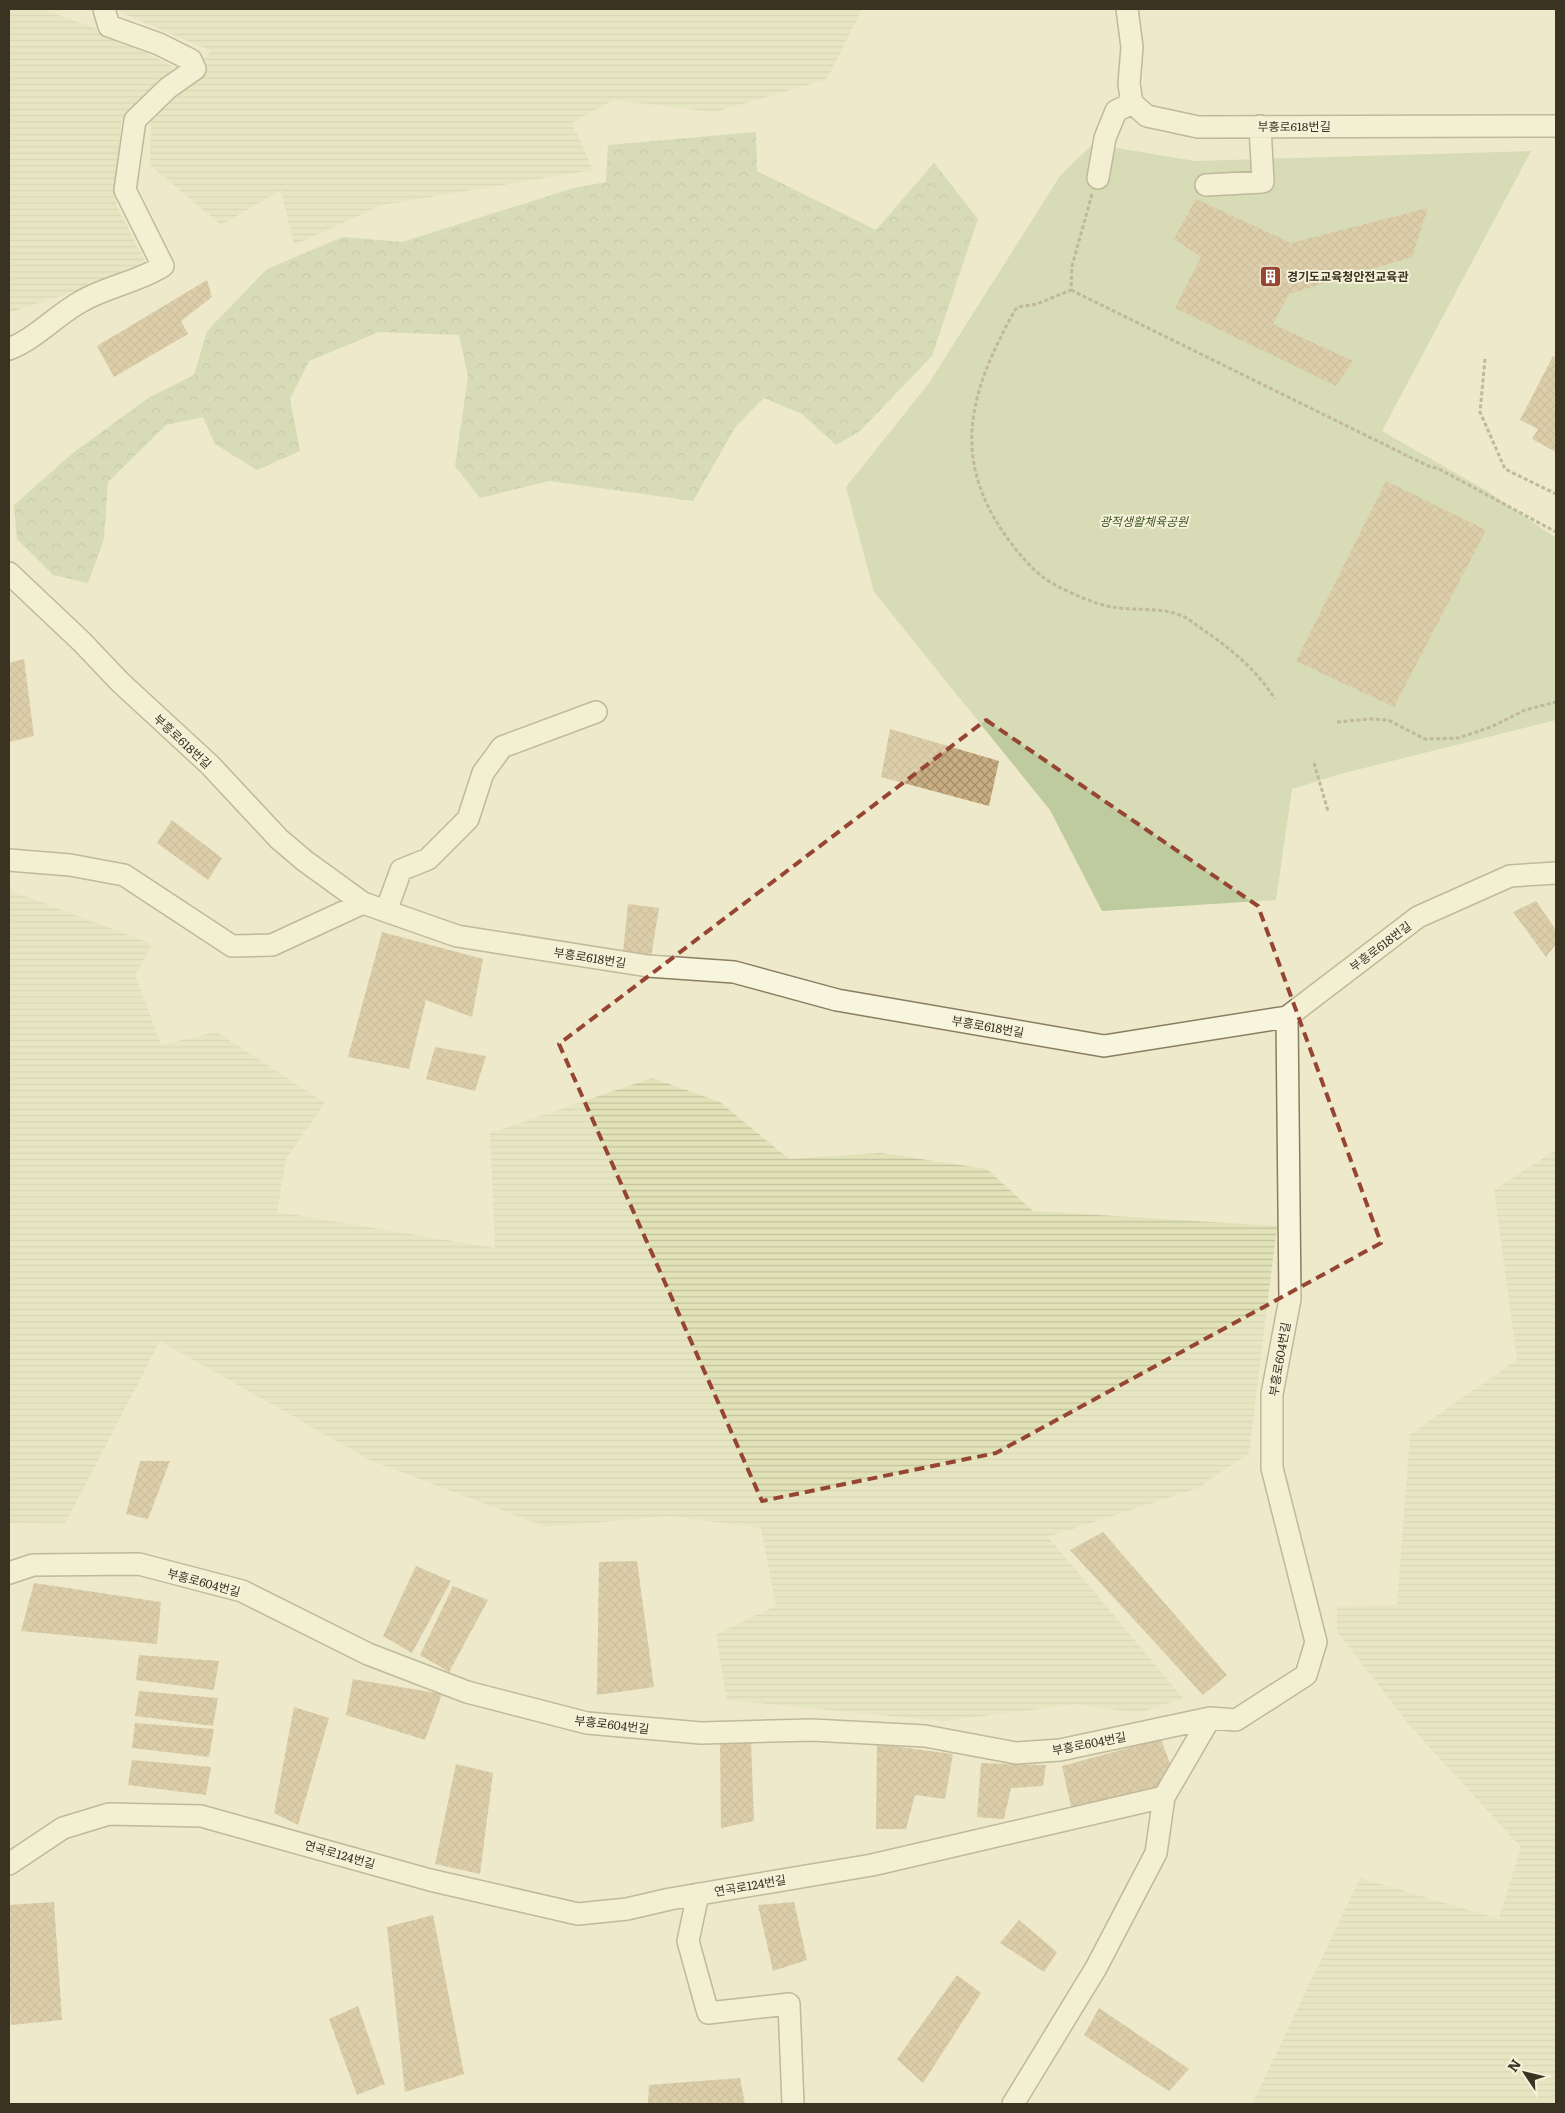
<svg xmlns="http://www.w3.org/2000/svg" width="1565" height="2113" viewBox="0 0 1565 2113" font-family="Literata,'Noto Sans KR',serif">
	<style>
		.farmland { fill: url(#farmland-rules) }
		.forest { fill: url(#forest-crowns) }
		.park { fill: #bdcb9e }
		.building { fill: url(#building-cross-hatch) }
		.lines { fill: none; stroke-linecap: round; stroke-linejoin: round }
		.minor-casing { stroke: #897e5f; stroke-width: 24 }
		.path { stroke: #897e5f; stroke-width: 3; stroke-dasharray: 4 2.5; stroke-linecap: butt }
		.minor { stroke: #f8f5de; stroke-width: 21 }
		.marked { fill: none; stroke: #954532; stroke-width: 4; stroke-dasharray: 10 6; stroke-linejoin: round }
		.labels { text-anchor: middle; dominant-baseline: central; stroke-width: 4; stroke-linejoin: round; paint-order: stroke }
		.street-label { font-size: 12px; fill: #3a3322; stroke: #f5f2da }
		.poi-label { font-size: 12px; font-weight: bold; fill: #3a3322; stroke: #f5f2da; text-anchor: start }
		.park-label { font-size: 12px; font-style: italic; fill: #42562a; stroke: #f5f2da }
	</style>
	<defs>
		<pattern id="farmland-rules" width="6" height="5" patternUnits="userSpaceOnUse" patternTransform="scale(1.25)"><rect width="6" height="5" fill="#e1e2b8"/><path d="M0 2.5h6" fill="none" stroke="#c2c29e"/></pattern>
		<pattern id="forest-crowns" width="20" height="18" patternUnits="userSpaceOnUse" patternTransform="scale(1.25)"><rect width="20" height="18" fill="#bdcb9e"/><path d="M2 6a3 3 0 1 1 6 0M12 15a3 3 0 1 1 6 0" fill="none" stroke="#9ba580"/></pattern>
		<pattern id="building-cross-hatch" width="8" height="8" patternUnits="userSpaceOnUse" patternTransform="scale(1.25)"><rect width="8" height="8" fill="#c9ae82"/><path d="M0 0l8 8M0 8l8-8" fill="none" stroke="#a48e6a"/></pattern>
	</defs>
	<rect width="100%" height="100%" fill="#ede9ca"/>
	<path class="farmland" d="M 9,9 L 41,9 L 106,32 L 174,67 L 121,122 L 116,205 L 148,267 L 9,313 Z
		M 119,9 L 862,9 L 827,79 L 715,112 L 613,100 L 572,123 L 593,170 L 382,205 L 294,245 L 281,190 L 221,225 L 150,165 L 151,121 L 211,51 L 120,12 Z
		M 9,890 L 152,944 L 135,975 L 161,1045 L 217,1032 L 325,1103 L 286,1159 L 277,1212 L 495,1248 L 490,1133 L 652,1078 L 720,1102 L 789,1159 L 881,1153 L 987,1169 L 1033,1211 L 1277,1226 L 1249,1453 L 1198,1488 L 1048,1537 L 1183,1698 L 1139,1713 L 1076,1704 L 943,1721 L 727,1700 L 716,1634 L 776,1606 L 761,1528 L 670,1516 L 546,1527 L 372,1461 L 160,1341 L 65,1524 L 9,1523 Z
		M 1556,1150 L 1556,2104 L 1252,2104 L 1360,1878 L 1499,1919 L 1521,1847 L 1411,1727 L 1337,1632 L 1337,1606 L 1397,1605 L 1410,1434 L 1517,1360 L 1494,1190 Z"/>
	<path class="forest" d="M 756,132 L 757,171 L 876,230 L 934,163 L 978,219 L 932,356 L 860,431 L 836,445 L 802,414 L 764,398 L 736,426 L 693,501 L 549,481 L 480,498 L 455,466 L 468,377 L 459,335 L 379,332 L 309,361 L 290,399 L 300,451 L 257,470 L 215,444 L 203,417 L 166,425 L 108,482 L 104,539 L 88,583 L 53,575 L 17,539 L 14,505 L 74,452 L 150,397 L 194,375 L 207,331 L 267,269 L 343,237 L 402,242 L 574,188 L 606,182 L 608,145 Z"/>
	<path class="park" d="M 1093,144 L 1195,161 L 1531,151 L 1382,431 L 1487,491 L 1556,538 L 1556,720 L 1344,773 L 1292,789 L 1276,900 L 1102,911 L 1050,810 L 874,592 L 846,487 L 929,383 L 1060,176 Z"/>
	<path class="building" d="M 1196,199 L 1291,243 L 1428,208 L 1412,257 L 1289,294 L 1273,324 L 1353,361 L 1336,386 L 1175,308 L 1201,257 L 1174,239 Z
		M 207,280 L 212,297 L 181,321 L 188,334 L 114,377 L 97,346 Z
		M 1553,356 L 1556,358 L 1556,452 L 1532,439 L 1538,429 L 1520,420 Z
		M 1386,481 L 1486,530 L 1394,707 L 1296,661 Z
		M 24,659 L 34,736 L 9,742 L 9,663 Z
		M 890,729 L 999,761 L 989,806 L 881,777 Z
		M 172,820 L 222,858 L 208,880 L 157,843 Z
		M 1536,901 L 1556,930 L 1556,944 L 1546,957 L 1513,912 Z
		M 628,904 L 659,908 L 651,958 L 623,952 Z
		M 382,932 L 483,959 L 472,1017 L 426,1000 L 409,1069 L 348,1057 Z
		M 435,1047 L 486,1056 L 475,1091 L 426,1079 Z
		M 140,1461 L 170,1461 L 148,1519 L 126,1514 Z
		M 1103,1532 L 1227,1675 L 1203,1695 L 1070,1550 Z
		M 637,1561 L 654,1687 L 597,1695 L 599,1562 Z
		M 416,1566 L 451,1581 L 412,1653 L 383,1636 Z
		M 34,1583 L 161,1602 L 157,1644 L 21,1631 Z
		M 453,1586 L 488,1600 L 449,1672 L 420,1655 Z
		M 139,1655 L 219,1661 L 214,1690 L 136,1680 Z
		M 353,1679 L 442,1694 L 425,1740 L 346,1715 Z
		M 139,1691 L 218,1698 L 213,1726 L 135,1716 Z
		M 294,1707 L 329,1718 L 298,1825 L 274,1813 Z
		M 135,1723 L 214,1729 L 209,1757 L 132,1748 Z
		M 1161,1739 L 1172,1769 L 1150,1794 L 1072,1811 L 1062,1766 Z
		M 720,1740 L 751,1740 L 754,1821 L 721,1828 Z
		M 877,1744 L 953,1754 L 945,1799 L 915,1795 L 906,1829 L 876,1829 Z
		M 132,1760 L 211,1767 L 206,1795 L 128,1785 Z
		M 981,1763 L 1046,1765 L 1043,1786 L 1011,1788 L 1004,1819 L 977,1817 Z
		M 456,1764 L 493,1773 L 480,1874 L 435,1864 Z
		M 54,1902 L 62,2020 L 11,2025 L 9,1988 L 9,1905 Z
		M 794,1902 L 807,1960 L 773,1971 L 758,1905 Z
		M 433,1915 L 464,2074 L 405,2092 L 387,1927 Z
		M 1019,1920 L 1057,1952 L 1044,1972 L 1000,1943 Z
		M 957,1975 L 981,1993 L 923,2083 L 897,2059 Z
		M 358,2006 L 385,2084 L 357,2095 L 329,2019 Z
		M 1099,2008 L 1189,2069 L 1169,2091 L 1084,2035 Z
		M 740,2078 L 745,2104 L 648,2104 L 649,2085 Z"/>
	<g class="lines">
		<defs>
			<path id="minor" d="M 1127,9 L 1132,47 L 1129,84 L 1132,103 L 1147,116 L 1198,127 L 1556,126
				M 1098,178 L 1105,138 L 1116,111 L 1132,103
				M 1206,185 L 1263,182 L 1260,126
				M 9,349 C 37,338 56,315 82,301 C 108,286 138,282 163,266 L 125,190 L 135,120 L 168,88 L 195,69 L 191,60 L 159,44 L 109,26 L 104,9
				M 9,573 L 82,642 L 120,682 L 210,765 L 279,839 L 305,861 L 363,903 L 457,936 L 648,966 L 734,972 L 837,1000 L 1104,1046 L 1287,1017 L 1418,917 L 1510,876 L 1556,873
				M 9,860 L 70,865 L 124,875 L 232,946 L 272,945 L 363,903
				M 386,911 L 401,870 L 428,859 L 468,819 L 483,773 L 502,747 L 596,712
				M 9,1573 L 33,1565 L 139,1564 L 242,1591 L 368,1654 L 467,1692 L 587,1723 L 701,1733 L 812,1730 L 925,1736 L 1016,1753 L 1060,1750 L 1210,1718 L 1236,1720 L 1306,1675 L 1316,1642 L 1272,1468 L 1272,1394 L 1290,1299 L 1287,1017
				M 9,1864 L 63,1828 L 109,1814 L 201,1816 L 430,1880 L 578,1914 L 627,1909 L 670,1899 L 872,1865 L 1164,1797
				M 698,1894 L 688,1941 L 708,2013 L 789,2004 L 793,2104
				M 1013,2104 L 1096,1968 L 1156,1853 L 1164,1797 L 1210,1718"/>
		</defs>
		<use href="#minor" class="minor-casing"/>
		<path class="path" d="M 1092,194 L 1072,266 L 1071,290 L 1037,304 L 1018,307 L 1015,310 C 970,391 949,458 1008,539 C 1022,558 1037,576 1059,587 C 1075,595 1095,604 1112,607 C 1134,611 1159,607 1180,615 C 1187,617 1193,623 1199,627 C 1229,647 1256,669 1275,699
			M 1071,290 L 1428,466 L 1439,469 L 1556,532
			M 1485,359 L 1480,412 L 1505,469 L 1556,494
			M 1337,722 L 1370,719 L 1388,720 L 1425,739 L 1458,738 L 1491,727 L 1525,710 L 1556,702
			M 1314,763 L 1328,811"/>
		<use href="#minor" class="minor"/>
	</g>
	<path d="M0 0H1565V2113H0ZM 986,720 L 1258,906 L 1381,1243 L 996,1453 L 762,1501 L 559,1044 Z" fill="#ede9ca" fill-opacity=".55" fill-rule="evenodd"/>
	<path class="marked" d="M 986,720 L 1258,906 L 1381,1243 L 996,1453 L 762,1501 L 559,1044 Z"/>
	<defs>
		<symbol id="building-square" viewBox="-11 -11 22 22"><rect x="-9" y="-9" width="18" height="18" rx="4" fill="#954532" stroke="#f5f2da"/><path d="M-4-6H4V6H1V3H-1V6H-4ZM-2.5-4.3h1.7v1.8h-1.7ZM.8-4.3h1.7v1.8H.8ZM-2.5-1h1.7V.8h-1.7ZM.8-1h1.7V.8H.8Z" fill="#fff"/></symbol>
	</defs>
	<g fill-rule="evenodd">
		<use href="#building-square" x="1258" y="264" width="25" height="25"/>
	</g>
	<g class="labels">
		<g class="street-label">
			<text x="1294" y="126">부흥로618번길</text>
			<text transform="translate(183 741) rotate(43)">부흥로618번길</text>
			<text transform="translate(1380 946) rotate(-37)">부흥로618번길</text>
			<text transform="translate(590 957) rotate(9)">부흥로618번길</text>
			<text transform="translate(988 1026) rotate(10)">부흥로618번길</text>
			<text transform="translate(1279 1359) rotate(-80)">부흥로604번길</text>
			<text transform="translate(204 1582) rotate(15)">부흥로604번길</text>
			<text transform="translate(612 1724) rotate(7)">부흥로604번길</text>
			<text transform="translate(1089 1743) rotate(-11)">부흥로604번길</text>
			<text transform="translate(340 1854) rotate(16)">연곡로124번길</text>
			<text transform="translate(750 1885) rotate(-10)">연곡로124번길</text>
		</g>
		<g class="poi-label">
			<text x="1287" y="276">경기도교육청안전교육관</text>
		</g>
		<g class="park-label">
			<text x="1144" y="521">광적생활체육공원</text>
		</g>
	</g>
	<rect width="1565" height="2113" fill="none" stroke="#3a3322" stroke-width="20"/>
	<g transform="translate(1525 2073) rotate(305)" stroke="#f5f2da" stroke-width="4" paint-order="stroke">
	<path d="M0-4L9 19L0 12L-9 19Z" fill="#3a3322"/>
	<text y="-8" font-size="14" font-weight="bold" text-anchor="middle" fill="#3a3322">N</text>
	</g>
</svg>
